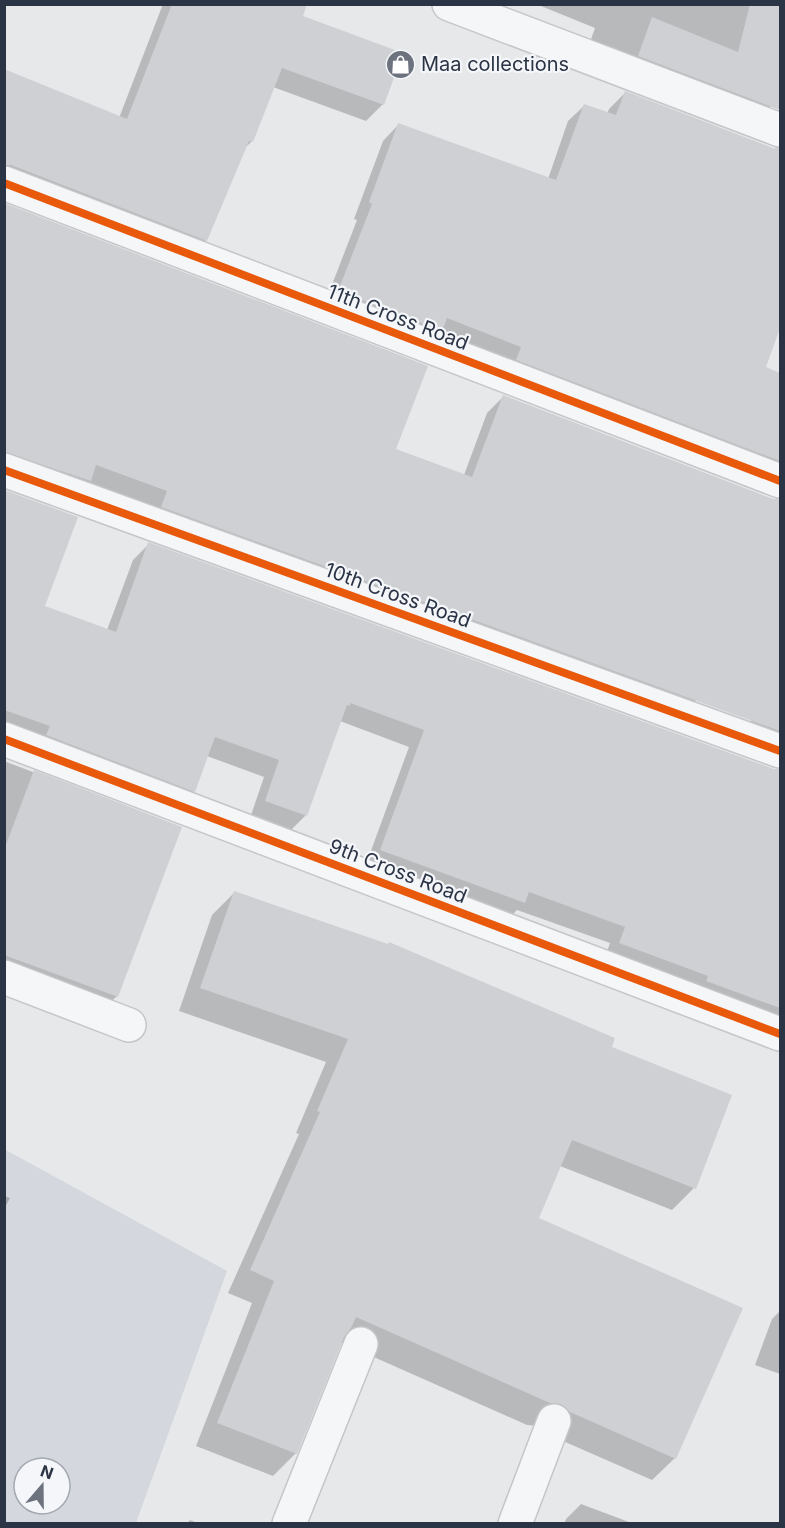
<svg xmlns="http://www.w3.org/2000/svg" width="785" height="1528" viewBox="0 0 785 1528" font-family="Inter,sans-serif">
	<style>
		.built { fill: #d4d7dd; fill-rule: evenodd }
		.shadow { fill: #0003 }
		.building { fill: #ced0d3 }
		.lines { fill: none; stroke-linecap: round; stroke-linejoin: round }
		.minor-casing { stroke: #c4c6c8; stroke-width: 36 }
		.tertiary-casing { stroke: #c4c6c8; stroke-width: 36 }
		.minor { stroke: #f5f6f7; stroke-width: 33 }
		.tertiary { stroke: #f5f6f7; stroke-width: 33 }
		.cycleway-casing { stroke: #f4f6f9; stroke-width: 11 }
		.cycleway { stroke: #e8590c; stroke-width: 8 }
		.labels { text-anchor: middle; dominant-baseline: central; stroke-width: 4.5; stroke-linejoin: round; paint-order: stroke }
		.poi-label { font-size: 20px; fill: #2b3445; stroke: #f4f6f9; text-anchor: start }
		.street-label { font-size: 20px; fill: #2b3445; stroke: #f4f6f9 }
	</style>
	<rect width="100%" height="100%" fill="#e6e8ea"/>
	<path class="built" d="M 4,1149 L 227,1271 L 136,1523 L 5,1523 ZM 24,1468 L 60,1468 L 60,1504 L 24,1504 Z"/>
	<path class="shadow" d="M 163,4 L 288,4 L 383,104 L 366,121 L 273,87 L 251,142 L 243,150 L 206,240 L 189,256 L 4,185 L 4,73 L 119,118 Z
		M 536,4 L 780,4 L 780,77 L 771,106 L 758,119 L 590,42 L 595,28 Z
		M 625,93 L 762,178 L 780,184 L 780,324 L 764,368 L 780,374 L 780,468 L 323,308 L 357,220 L 354,219 L 383,141 L 399,124 L 548,179 L 568,121 L 585,105 L 607,114 L 609,109 Z
		M 4,205 L 394,450 L 464,475 L 487,413 L 503,397 L 696,700 L 680,717 L 4,472 Z
		M 4,492 L 43,607 L 107,630 L 133,560 L 149,544 L 773,770 L 780,771 L 780,1023 L 604,960 L 610,943 L 517,910 L 508,919 L 365,867 L 409,747 L 340,721 L 305,816 L 289,832 L 250,818 L 264,777 L 207,756 L 194,791 L 177,807 L 4,741 Z
		M 780,651 L 780,760 L 743,740 Z
		M 4,761 L 180,828 L 117,996 L 100,1012 L 4,977 Z
		M 234,893 L 610,1048 L 694,1188 L 672,1210 L 560,1166 L 537,1219 L 675,1458 L 652,1480 L 547,1434 L 538,1426 L 527,1425 L 340,1342 L 296,1453 L 273,1476 L 196,1446 L 252,1303 L 228,1293 L 299,1134 L 296,1133 L 326,1062 L 179,1011 L 212,915 Z
		M 4,1196 L 10,1198 L 4,1209 Z
		M 780,1311 L 780,1374 L 755,1365 L 772,1319 Z
		M 581,1504 L 629,1522 L 629,1524 L 564,1524 L 566,1519 Z
		M 190,1520 L 200,1524 L 187,1524 Z"/>
	<path class="building" d="M 172,4 L 307,4 L 303,16 L 403,53 L 384,105 L 282,68 L 253,142 L 249,141 L 207,241 L 11,165 L 4,165 L 4,69 L 127,119 Z
		M 750,4 L 780,4 L 780,110 L 638,56 L 652,17 L 738,52 Z
		M 625,91 L 773,148 L 780,148 L 780,328 L 766,367 L 780,373 L 780,461 L 516,360 L 521,347 L 447,318 L 442,331 L 338,291 L 372,204 L 369,202 L 398,123 L 556,180 L 584,104 L 616,115 Z
		M 4,203 L 428,366 L 396,449 L 472,477 L 503,395 L 773,499 L 780,499 L 780,731 L 161,507 L 167,491 L 96,465 L 91,481 L 4,452 Z
		M 4,490 L 78,517 L 45,606 L 116,632 L 148,542 L 774,769 L 780,769 L 780,1008 L 706,981 L 708,976 L 619,943 L 625,927 L 529,892 L 525,903 L 380,850 L 424,730 L 350,703 L 350,706 L 347,705 L 307,816 L 265,801 L 279,760 L 215,737 L 195,792 L 46,735 L 50,726 L 4,710 Z
		M 34,770 L 182,827 L 118,997 L 4,955 L 4,850 Z
		M 234,891 L 388,944 L 389,942 L 615,1038 L 612,1047 L 732,1095 L 696,1189 L 572,1140 L 539,1218 L 743,1308 L 676,1459 L 570,1412 L 561,1404 L 550,1403 L 356,1317 L 351,1328 L 344,1337 L 297,1454 L 217,1423 L 274,1281 L 250,1270 L 320,1112 L 317,1111 L 348,1039 L 200,988 Z"/>
	<g class="lines">
		<defs>
			<path id="minor" d="M 4,183 L 780,481
				M 4,470 L 780,751
				M 4,739 L 780,1034
				M 4,977 L 129,1025
				M 289,1524 L 361,1344
				M 515,1524 L 554,1421"/>
			<path id="tertiary" d="M 449,4 L 780,130"/>
		</defs>
		<use href="#minor" class="minor-casing"/>
		<use href="#tertiary" class="tertiary-casing"/>
		<use href="#minor" class="minor"/>
		<use href="#tertiary" class="tertiary"/>
		<defs>
			<path id="cycleway" d="M 4,183 L 780,481
				M 4,470 L 780,751
				M 4,739 L 780,1034"/>
		</defs>
		<use href="#cycleway" class="cycleway-casing"/>
		<use href="#cycleway" class="cycleway"/>
	</g>
	<defs>
		<symbol id="shop-disc" viewBox="-11 -11 22 22"><circle r="9.5" fill="#6c737f" stroke="#f4f6f9"/><path d="M-5-2.5h2.3a2.7 3.5 0 0 1 5.4 0H5L5.5 6h-11ZM-1.5-2.5h3a1.5 2.3 0 0 0-3 0Z" fill="#fff"/></symbol>
	</defs>
	<g fill-rule="evenodd">
		<use href="#shop-disc" x="384" y="48" width="33" height="33"/>
	</g>
	<g class="labels">
		<g class="poi-label">
			<text x="421" y="64">Maa collections</text>
		</g>
		<g class="street-label">
			<text transform="translate(398 317) rotate(21)">11th Cross Road</text>
			<text transform="translate(398 595) rotate(20)">10th Cross Road</text>
			<text transform="translate(398 871) rotate(21)">9th Cross Road</text>
		</g>
	</g>
	<rect width="785" height="1528" fill="none" stroke="#2b3445" stroke-width="12"/>
	<g transform="translate(42 1486) rotate(20)"><circle r="28" fill="#f4f6f9" stroke="#a4a8b1" stroke-width="1.5"/>
	<path d="M0-4.5L10 22L0 15L-10 22Z" fill="#6c737f"/>
	<text y="-9" font-size="16" font-weight="bold" text-anchor="middle" fill="#2b3445">N</text>
	</g>
</svg>
